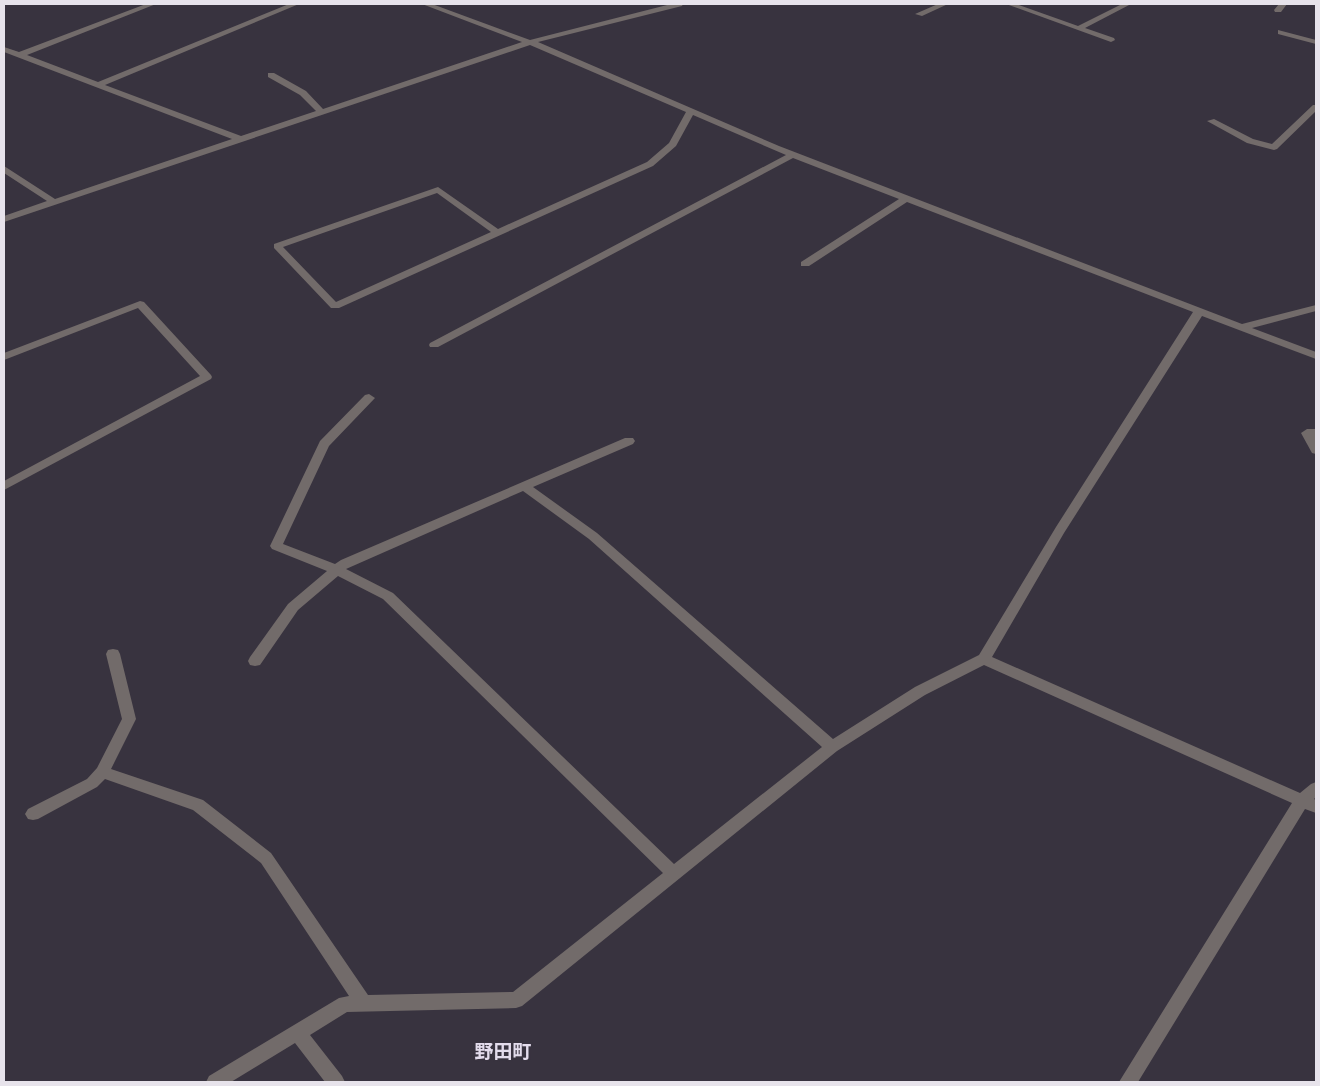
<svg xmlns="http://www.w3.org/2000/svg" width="1320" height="1086" viewBox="0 0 1320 1086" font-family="Inter,'Noto Sans JP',sans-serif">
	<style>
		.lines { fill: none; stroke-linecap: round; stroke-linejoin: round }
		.minor { fill: #726b6a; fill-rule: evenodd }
		.labels { text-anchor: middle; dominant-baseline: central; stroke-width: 4; stroke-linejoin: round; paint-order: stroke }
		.near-quarter-label { font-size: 19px; font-weight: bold; fill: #e3dcec; stroke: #38333f }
	</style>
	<rect width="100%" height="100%" fill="#38333f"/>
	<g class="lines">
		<path class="minor" d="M 146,4 L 156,4 L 27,55 L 98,82 L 289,4 L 299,4 L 105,85 L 241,136 L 316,111 L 300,95 L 268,77 L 268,73 L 274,73 L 306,91 L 323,109 L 522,42 L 422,4 L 432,4 L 530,40 L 671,4 L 683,4 L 682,6 L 538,42 L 779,146 L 1242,324 L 1316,305 L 1316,311 L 1252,328 L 1316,352 L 1316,359 L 1202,316 L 1064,533 L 992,657 L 1300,793 L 1311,784 L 1316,782 L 1316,797 L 1314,799 L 1316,800 L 1316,813 L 1305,809 L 1138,1082 L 1119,1082 L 1292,803 L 984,665 L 925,695 L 837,751 L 522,1006 L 516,1008 L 347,1012 L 310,1035 L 342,1076 L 345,1082 L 325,1082 L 295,1043 L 231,1082 L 206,1082 L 209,1076 L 339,998 L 349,996 L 261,863 L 193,810 L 105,779 L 97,787 L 38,819 L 33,820 L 28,819 L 25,814 L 28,809 L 87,779 L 97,768 L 122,719 L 106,654 L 108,650 L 113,649 L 118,650 L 120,654 L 136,719 L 111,769 L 203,800 L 271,853 L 368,995 L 513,992 L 663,873 L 383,599 L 338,576 L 298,610 L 260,665 L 255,666 L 250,665 L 248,661 L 250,657 L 288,604 L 327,571 L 272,549 L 270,546 L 320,441 L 365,395 L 369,394 L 375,398 L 329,446 L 283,544 L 335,564 L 341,560 L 625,438 L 633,438 L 635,441 L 633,444 L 533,487 L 597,533 L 833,739 L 915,687 L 979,655 L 1056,527 L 1193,312 L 907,202 L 809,266 L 801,266 L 801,262 L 899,199 L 793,158 L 438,347 L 430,347 L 429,345 L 430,343 L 786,155 L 693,115 L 676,146 L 653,166 L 339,308 L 331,308 L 274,248 L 274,244 L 438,187 L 498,229 L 647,162 L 669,143 L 686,112 L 530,45 L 4,222 L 4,216 L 47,201 L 4,173 L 4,166 L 55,199 L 232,139 L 4,52 L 4,47 L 19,52 ZM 437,193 L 491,232 L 336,302 L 283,247 ZM 523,491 L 589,539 L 822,747 L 674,864 L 393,593 L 346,569 Z
			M 938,4 L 948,4 L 922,16 L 915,14 Z
			M 1006,4 L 1016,4 L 1078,26 L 1122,4 L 1131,4 L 1085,28 L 1114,38 L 1115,40 L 1111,42 Z
			M 1279,4 L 1287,4 L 1281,12 L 1275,12 L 1274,10 Z
			M 1278,30 L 1316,40 L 1316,44 L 1278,34 Z
			M 1313,105 L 1316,105 L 1316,111 L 1277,149 L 1274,150 L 1247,143 L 1207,121 L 1214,119 L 1253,139 L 1272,144 Z
			M 140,301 L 144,302 L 211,375 L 212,377 L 211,379 L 4,490 L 4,481 L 200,376 L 138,308 L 4,360 L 4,353 Z
			M 1307,429 L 1316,429 L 1316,454 L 1312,453 L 1301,433 Z"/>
	</g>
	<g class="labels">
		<g class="near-quarter-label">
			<text x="503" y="1051">野田町</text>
		</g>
	</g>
	<rect width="1320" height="1086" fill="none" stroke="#e7e3eb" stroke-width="10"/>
</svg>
